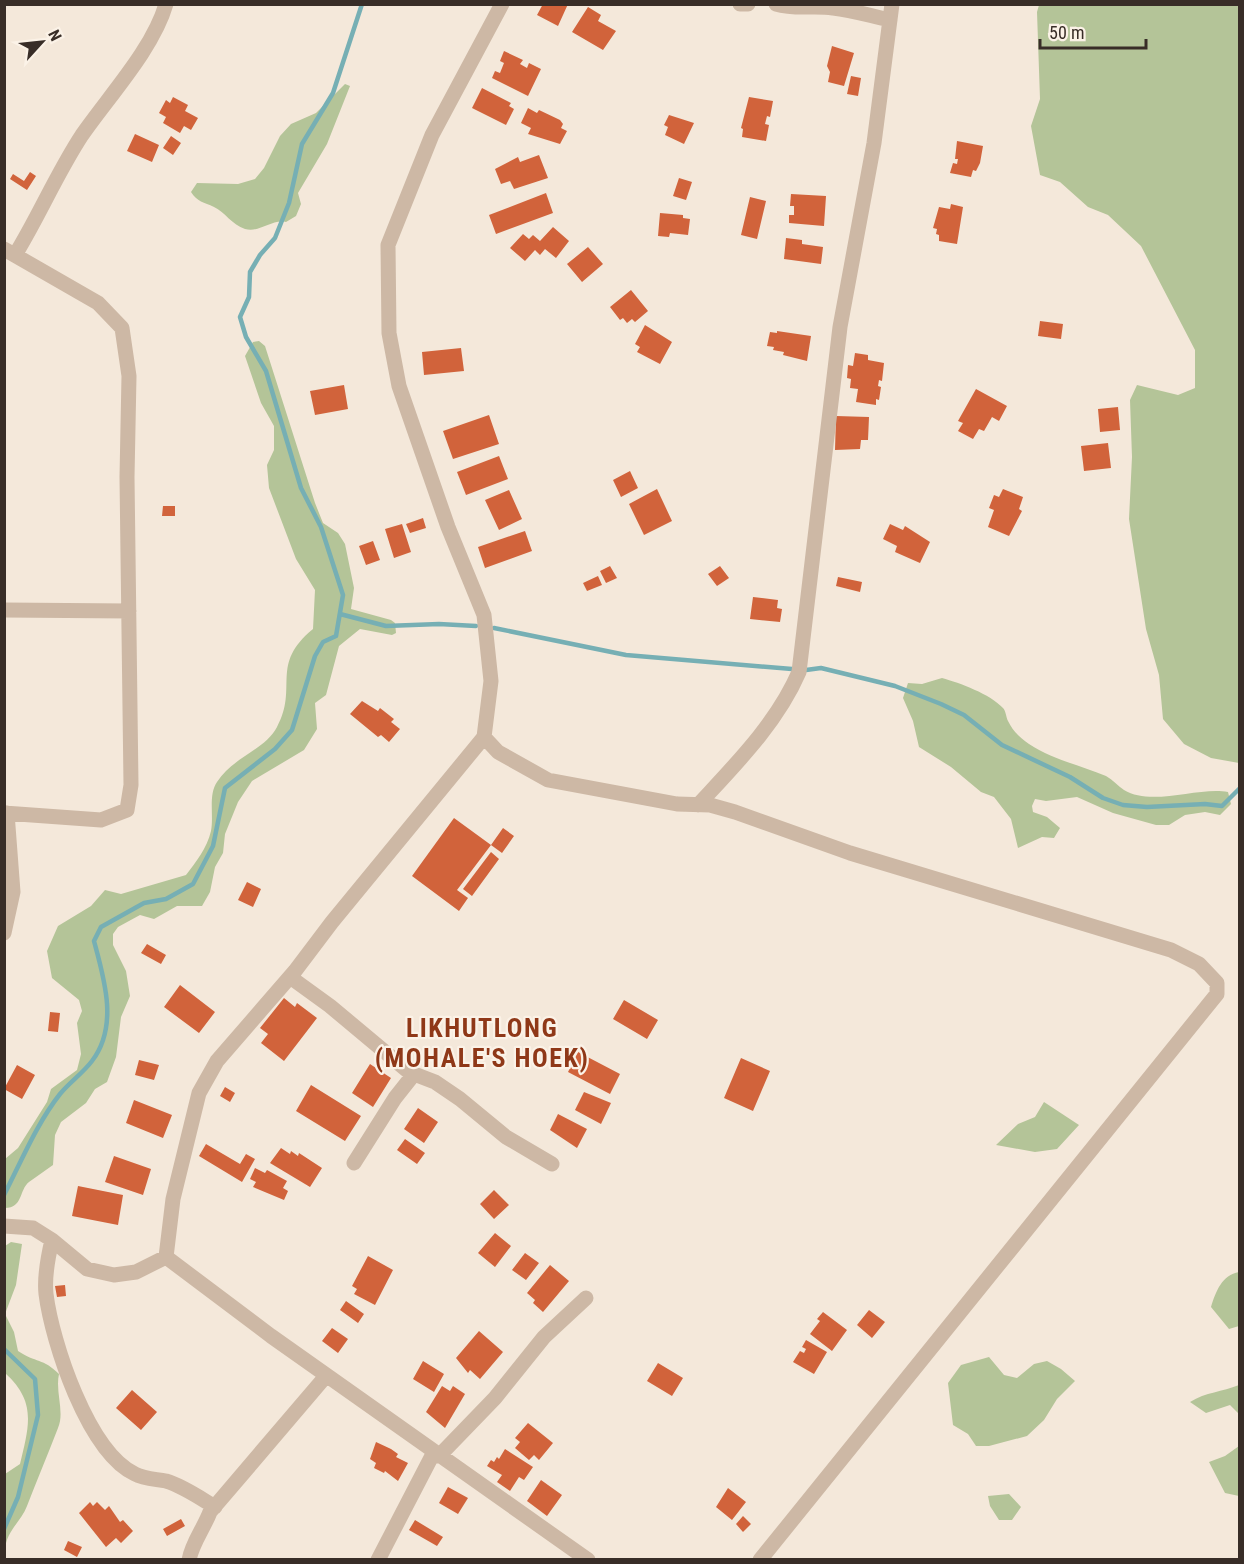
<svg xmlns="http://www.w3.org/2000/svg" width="1244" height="1564" viewBox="0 0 1244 1564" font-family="'Roboto Condensed',sans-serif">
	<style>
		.green { fill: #b4c498 }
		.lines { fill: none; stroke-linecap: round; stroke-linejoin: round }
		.stream { stroke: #76afb4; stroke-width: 4.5 }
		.building { fill: #d1633b }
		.minor { stroke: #cdb8a5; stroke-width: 15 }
		.labels { text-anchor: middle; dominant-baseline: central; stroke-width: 4.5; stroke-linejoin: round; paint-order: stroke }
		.district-label { font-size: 26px; font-weight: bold; letter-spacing: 1.5px; fill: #8f3818; stroke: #fbf2e7 }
	</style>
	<rect width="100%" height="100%" fill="#f4e8da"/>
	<path class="green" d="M 1039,5 L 1239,5 L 1239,763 L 1211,758 L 1184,744 L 1163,719 L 1159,675 L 1146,629 L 1129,519 L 1132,457 L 1130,400 L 1137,385 L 1178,395 L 1195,388 L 1195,350 L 1141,246 L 1108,215 L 1088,207 L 1060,182 L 1040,175 L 1031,126 L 1040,99 L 1037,12 Z
		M 345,84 L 350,86 L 327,144 L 298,193 L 301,204 L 296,216 L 286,222 C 271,219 260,233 245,229 C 232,225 225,212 214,207 C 204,202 197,202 191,192 L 197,183 L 238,184 L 255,179 L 264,168 L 280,136 L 291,124 L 316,113 Z
		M 259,341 L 265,346 L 315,503 L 323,523 L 338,533 L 345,544 L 354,588 L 351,609 L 391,620 L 395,623 L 396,633 L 392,635 L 360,629 L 339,646 L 326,695 L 315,703 L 317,729 L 304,750 L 252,781 L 238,802 L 225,834 L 223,853 L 215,867 L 210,892 L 202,906 L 177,906 L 154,919 L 140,915 L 118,927 L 113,934 L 113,945 L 126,971 L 130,996 L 121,1017 L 116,1057 L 107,1082 L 95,1089 L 86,1103 L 61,1122 L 55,1135 L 53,1165 C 45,1171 37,1176 29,1182 C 19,1190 23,1208 5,1208 L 5,1159 L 18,1148 L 47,1102 L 51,1089 L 77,1070 L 81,1054 L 77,1023 L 82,1011 L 79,1000 L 52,978 L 47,951 L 58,926 L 91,906 L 105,890 L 121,894 L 186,875 C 196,862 207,848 211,831 C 214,816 208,795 217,782 C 233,757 265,750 277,727 C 299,687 269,665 313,629 L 315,590 L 296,559 L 269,488 L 267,465 L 274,450 L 274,426 L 261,403 L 245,356 L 253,342 Z
		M 942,678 C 960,683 990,694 1003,708 C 1006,711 1006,717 1008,721 C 1013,731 1019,737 1029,744 C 1053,760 1080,765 1106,776 C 1113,780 1118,786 1124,790 C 1152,807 1200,786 1228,792 L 1231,804 L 1220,815 L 1205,812 L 1185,815 L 1169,825 L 1156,825 L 1113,813 L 1077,797 L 1046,801 L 1035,799 L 1032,806 L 1033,812 L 1047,817 L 1060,828 L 1054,838 L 1042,837 L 1018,848 L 1011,819 L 994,797 L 981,792 L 951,767 L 919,747 L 913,721 L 903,698 L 908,683 L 922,684 Z
		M 1044,1102 L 1079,1125 L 1057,1149 L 1035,1152 L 996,1145 L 1018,1124 L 1035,1117 Z
		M 11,1242 L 22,1244 L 16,1285 L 5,1314 L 14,1332 L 18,1351 C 36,1363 43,1358 59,1374 C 55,1392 65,1412 58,1428 C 48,1454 37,1480 27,1506 C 21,1522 6,1531 5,1550 L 5,1474 L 20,1464 C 29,1426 37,1402 5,1373 L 5,1246 Z
		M 1239,1272 L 1239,1326 L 1229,1329 L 1211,1307 C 1216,1291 1222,1275 1239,1272 Z
		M 989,1357 L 1004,1375 L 1017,1378 L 1034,1364 L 1047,1361 L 1061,1369 L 1075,1381 L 1057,1399 L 1044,1420 L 1027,1436 L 989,1446 L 976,1446 L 968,1434 L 953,1425 L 948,1383 L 961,1365 Z
		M 1239,1385 L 1239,1414 L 1230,1405 L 1206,1413 L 1190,1402 C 1206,1392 1222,1392 1239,1385 Z
		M 1239,1446 L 1239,1496 L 1225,1493 L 1209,1462 L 1225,1456 Z
		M 1009,1494 L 1021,1507 L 1012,1520 L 999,1520 L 990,1506 L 988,1496 Z"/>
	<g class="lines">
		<path class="stream" d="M 340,614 L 386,626 L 439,624 L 476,626
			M 494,628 L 626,655 L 792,669
			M 806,670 L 821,668 L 895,686 L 941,704 L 964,715 L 1002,745 L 1070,777 L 1103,798 L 1123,805 L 1147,807 L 1205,804 L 1222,806 L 1240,788
			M 4,1195 C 21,1162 37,1123 60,1094 C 70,1082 83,1073 92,1061 C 119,1026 104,978 94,941 L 101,927 L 144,903 L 166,899 L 193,884 L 213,846 L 225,788 L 275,749 L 292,730 L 315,656 L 323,642 L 336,636 L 343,595 L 321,527 L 301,488 L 266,371 L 246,337 L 240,317 L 249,297 L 250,272 L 260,255 L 275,238 L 289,203 L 302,144 L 333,93 L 362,4
			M 4,1349 L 35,1379 L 38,1415 L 18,1497 L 4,1529"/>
	</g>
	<path class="building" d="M 543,4 L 568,4 L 558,26 L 537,15 Z
		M 588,7 L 601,15 L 598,21 L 616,31 L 603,50 L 572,32 Z
		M 832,46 L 854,53 L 844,86 L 828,82 L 830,72 L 827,66 Z
		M 504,51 L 523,60 L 520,64 L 527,68 L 529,63 L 541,69 L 528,96 L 492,78 L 495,71 L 500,73 L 504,63 L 500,61 Z
		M 851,76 L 861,78 L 858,96 L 847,94 Z
		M 482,88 L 511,103 L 509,106 L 514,109 L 506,125 L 472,108 Z
		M 173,97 L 188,105 L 185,111 L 198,118 L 191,130 L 184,126 L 180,133 L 163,123 L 166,117 L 159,113 L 166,100 L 170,103 Z
		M 749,97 L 773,101 L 770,117 L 767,116 L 765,124 L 769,125 L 766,141 L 742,137 L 743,129 L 741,128 Z
		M 528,108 L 537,113 L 539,110 L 560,120 L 563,124 L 561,128 L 567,131 L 560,144 L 528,134 L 531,128 L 521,123 Z
		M 669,115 L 694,123 L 684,144 L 665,135 L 668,127 L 664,125 Z
		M 135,134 L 159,145 L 152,162 L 127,151 Z
		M 171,136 L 181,143 L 173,155 L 163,148 Z
		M 957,141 L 983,146 L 980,163 L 976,171 L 973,170 L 971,177 L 950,173 L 953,163 L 957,164 L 958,159 L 955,159 Z
		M 539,155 L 548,178 L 514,189 L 510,181 L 501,184 L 495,169 L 518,157 L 520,162 Z
		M 30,172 L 36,176 L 27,190 L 10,179 L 13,174 L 24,181 Z
		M 679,178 L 692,182 L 686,200 L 673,196 Z
		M 546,193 L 553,213 L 496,234 L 489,215 Z
		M 791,194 L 826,196 L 824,226 L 789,223 L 789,215 L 794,215 L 794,206 L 790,206 Z
		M 750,197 L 766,201 L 757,239 L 741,235 Z
		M 951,204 L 963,207 L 957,244 L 939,241 L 939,235 L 936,234 L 937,229 L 933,228 L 939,207 L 950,209 Z
		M 660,213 L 683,215 L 683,218 L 690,219 L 688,235 L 670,233 L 669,237 L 658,236 Z
		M 553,227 L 569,241 L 556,258 L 545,249 L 540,255 L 535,250 L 525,261 L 510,248 L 523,234 L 529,239 L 533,235 L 540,241 Z
		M 786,238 L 802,240 L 802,244 L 823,247 L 821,264 L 784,259 Z
		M 588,247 L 603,264 L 582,282 L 567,264 Z
		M 631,290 L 648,311 L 635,322 L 632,319 L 627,323 L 623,318 L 620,320 L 610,307 Z
		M 1040,321 L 1063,324 L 1061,339 L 1038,336 Z
		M 645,325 L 672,342 L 660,364 L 637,352 L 640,347 L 635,344 Z
		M 777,331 L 811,336 L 807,361 L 783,355 L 784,352 L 773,350 L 774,347 L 767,346 L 770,332 L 777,333 Z
		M 461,348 L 464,371 L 424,375 L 422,352 Z
		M 855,353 L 868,355 L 868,360 L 884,363 L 882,381 L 879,380 L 878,386 L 881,387 L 879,400 L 876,399 L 876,405 L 856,402 L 858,389 L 850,388 L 851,379 L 847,378 L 848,365 L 853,366 Z
		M 344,385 L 348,409 L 315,415 L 310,391 Z
		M 976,389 L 1007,406 L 999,421 L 992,417 L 984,431 L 979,429 L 973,439 L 958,431 L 963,423 L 958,421 Z
		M 1118,407 L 1120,430 L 1100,432 L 1098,409 Z
		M 489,415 L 499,444 L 453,459 L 443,431 Z
		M 836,416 L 869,417 L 868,440 L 861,440 L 860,449 L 835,450 Z
		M 1108,443 L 1111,468 L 1084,471 L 1081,446 Z
		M 499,456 L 508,479 L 466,495 L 457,472 Z
		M 630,471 L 638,488 L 621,497 L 613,480 Z
		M 657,489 L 672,521 L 644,535 L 629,504 Z
		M 1003,489 L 1023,497 L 1019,509 L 1022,511 L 1009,536 L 988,527 L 994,510 L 989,508 L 994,495 L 999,497 Z
		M 509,490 L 522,519 L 499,530 L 485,500 Z
		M 163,506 L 175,506 L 175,516 L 162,516 Z
		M 423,518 L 426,528 L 410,533 L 406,524 Z
		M 402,524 L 411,552 L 394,558 L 385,529 Z
		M 890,524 L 903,530 L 905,526 L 930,542 L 920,563 L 895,552 L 897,546 L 883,539 Z
		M 525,531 L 532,551 L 485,568 L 478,547 Z
		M 373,541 L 380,560 L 366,565 L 359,546 Z
		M 610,566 L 617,578 L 606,583 L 600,571 Z
		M 720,566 L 729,578 L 717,586 L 708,574 Z
		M 598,576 L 602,585 L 587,591 L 583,583 Z
		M 838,577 L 862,582 L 860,592 L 836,586 Z
		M 753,597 L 778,600 L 777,608 L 782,609 L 780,622 L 750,619 Z
		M 362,701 L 378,711 L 380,708 L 394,719 L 391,722 L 400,729 L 389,742 L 381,735 L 378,737 L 350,714 Z
		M 454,818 L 491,845 L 457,890 L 468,898 L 459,911 L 412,876 Z
		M 503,828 L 514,836 L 502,853 L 491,845 Z
		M 491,852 L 499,859 L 472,896 L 463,889 Z
		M 247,882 L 261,889 L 253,907 L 238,900 Z
		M 147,944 L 166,955 L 161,964 L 141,953 Z
		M 180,985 L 215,1012 L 199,1033 L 164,1007 Z
		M 284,998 L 295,1007 L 297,1003 L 317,1018 L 284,1061 L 261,1043 L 268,1034 L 260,1028 Z
		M 624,1000 L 658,1020 L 647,1039 L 613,1019 Z
		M 50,1012 L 60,1013 L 58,1032 L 48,1031 Z
		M 578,1052 L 620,1074 L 610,1094 L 568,1072 Z
		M 741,1058 L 770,1071 L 753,1111 L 724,1098 Z
		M 139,1060 L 159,1065 L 154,1080 L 135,1075 Z
		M 370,1064 L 391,1078 L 373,1107 L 352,1093 Z
		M 17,1065 L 35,1075 L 22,1099 L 4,1089 Z
		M 311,1085 L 361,1116 L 345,1141 L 296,1111 Z
		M 225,1087 L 235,1093 L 230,1102 L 220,1096 Z
		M 584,1092 L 611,1103 L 601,1124 L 575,1110 Z
		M 134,1100 L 172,1115 L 163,1138 L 126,1123 Z
		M 418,1108 L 438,1122 L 424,1143 L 404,1129 Z
		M 558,1114 L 587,1129 L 577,1148 L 550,1130 Z
		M 405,1139 L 425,1153 L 417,1164 L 397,1150 Z
		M 206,1144 L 240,1164 L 246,1154 L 255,1159 L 242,1182 L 199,1156 Z
		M 281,1148 L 290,1154 L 291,1151 L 298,1156 L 299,1153 L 322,1168 L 310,1187 L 270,1163 Z
		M 114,1156 L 151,1169 L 143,1195 L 105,1182 Z
		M 255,1168 L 265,1173 L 267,1170 L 287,1181 L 283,1188 L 288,1191 L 284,1200 L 253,1187 L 256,1182 L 250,1179 Z
		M 78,1186 L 123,1195 L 118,1225 L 72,1216 Z
		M 494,1190 L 509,1205 L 494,1219 L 480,1204 Z
		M 495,1233 L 511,1246 L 495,1267 L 478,1253 Z
		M 525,1253 L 539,1263 L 526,1280 L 512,1270 Z
		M 368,1256 L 393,1270 L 375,1305 L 354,1294 L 357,1289 L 352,1286 Z
		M 550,1265 L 569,1281 L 543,1312 L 533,1303 L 535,1300 L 527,1293 Z
		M 65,1285 L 66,1296 L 57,1297 L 55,1286 Z
		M 346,1301 L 364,1314 L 358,1323 L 340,1310 Z
		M 869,1310 L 885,1322 L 872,1338 L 857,1325 Z
		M 823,1312 L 847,1330 L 832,1351 L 810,1334 L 820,1321 L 817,1319 Z
		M 332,1328 L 348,1339 L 338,1353 L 322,1341 Z
		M 479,1331 L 503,1352 L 480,1379 L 470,1370 L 468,1373 L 456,1358 Z
		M 806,1340 L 827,1352 L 814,1374 L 793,1362 L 800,1351 L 804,1353 L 806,1349 L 802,1347 Z
		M 423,1361 L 444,1374 L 434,1392 L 413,1379 Z
		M 658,1363 L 683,1378 L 672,1396 L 647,1381 Z
		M 442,1386 L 450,1391 L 453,1386 L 465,1394 L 445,1428 L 426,1412 Z
		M 132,1390 L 157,1412 L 141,1430 L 116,1408 Z
		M 528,1423 L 553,1443 L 539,1460 L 534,1455 L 529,1460 L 515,1448 L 520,1442 L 515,1438 Z
		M 376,1442 L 391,1449 L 398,1454 L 396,1457 L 408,1463 L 398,1481 L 385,1471 L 384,1473 L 374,1468 L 376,1463 L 370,1459 Z
		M 505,1449 L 533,1467 L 524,1480 L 519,1477 L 510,1491 L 497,1482 L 502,1475 L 487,1466 L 491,1460 L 494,1462 L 497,1457 L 499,1459 Z
		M 541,1480 L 562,1495 L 547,1516 L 527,1501 Z
		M 448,1487 L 468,1498 L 458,1514 L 439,1503 Z
		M 728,1488 L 746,1502 L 732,1520 L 716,1507 Z
		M 90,1502 L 93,1506 L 97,1502 L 105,1510 L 109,1506 L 120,1522 L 123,1520 L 133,1531 L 121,1543 L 116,1538 L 106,1547 L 79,1513 Z
		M 743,1516 L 751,1524 L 743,1532 L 736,1524 Z
		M 181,1519 L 185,1526 L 167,1536 L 163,1529 Z
		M 415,1520 L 443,1537 L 437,1546 L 409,1530 Z
		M 68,1541 L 82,1547 L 77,1557 L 64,1550 Z"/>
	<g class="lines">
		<path class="minor" d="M 502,4 L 432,135 L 388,245 L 389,333 L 399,386 L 448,527 L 484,615 L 491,681 L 484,737 L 332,922 L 295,971 L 217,1061 L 199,1093 L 173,1199 L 166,1257 L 271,1336 L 588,1560
			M 740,4 L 748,4
			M 776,4 C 796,10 813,5 833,8 C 852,10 871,16 890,20
			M 4,249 L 98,303 L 122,328 L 129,376 L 127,477 L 131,785 L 127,810 L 101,820 L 4,813
			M 15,255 C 39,216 57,173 82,135 C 109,96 153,49 166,4
			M 4,610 L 129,611
			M 484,737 L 498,752 L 548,780 L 677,804 L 710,805 L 735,812 L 850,853 L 1171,950 L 1199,964 L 1217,983 L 1217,994 L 760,1560
			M 698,805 C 735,765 777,723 799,672 L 840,327 L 874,143 L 892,4
			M 4,933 L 13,892 L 7,813
			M 290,977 L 330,1006 L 409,1072 L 435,1082 L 460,1099 L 506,1137 L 552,1164
			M 354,1163 L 395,1098 L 414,1074
			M 4,1226 L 33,1228 L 52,1240 L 87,1269 L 114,1275 L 136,1272 L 166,1257
			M 52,1240 C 48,1257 44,1276 46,1294 C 52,1342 88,1452 135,1474 C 144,1479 156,1479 166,1481 C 183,1486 200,1498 215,1507
			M 439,1456 L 495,1398 L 544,1337 L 586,1298
			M 189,1560 C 192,1543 204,1528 210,1512 L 326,1376
			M 378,1560 L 434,1452"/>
	</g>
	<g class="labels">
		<g class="district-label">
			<text x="482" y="1028">LIKHUTLONG<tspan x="482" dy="30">(MOHALE'S HOEK)</tspan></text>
		</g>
	</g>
	<rect width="1244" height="1564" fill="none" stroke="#382d27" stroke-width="12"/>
	<g transform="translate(42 42) rotate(63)" stroke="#fbf2e7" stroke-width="4.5" paint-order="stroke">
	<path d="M0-4.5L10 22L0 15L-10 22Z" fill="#382d27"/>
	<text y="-9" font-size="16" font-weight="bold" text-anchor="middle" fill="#382d27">N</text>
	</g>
	<path d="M1040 39v9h106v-9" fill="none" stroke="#382d27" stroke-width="3"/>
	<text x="1049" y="39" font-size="18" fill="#382d27" stroke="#fbf2e7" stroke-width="4.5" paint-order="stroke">50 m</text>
</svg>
